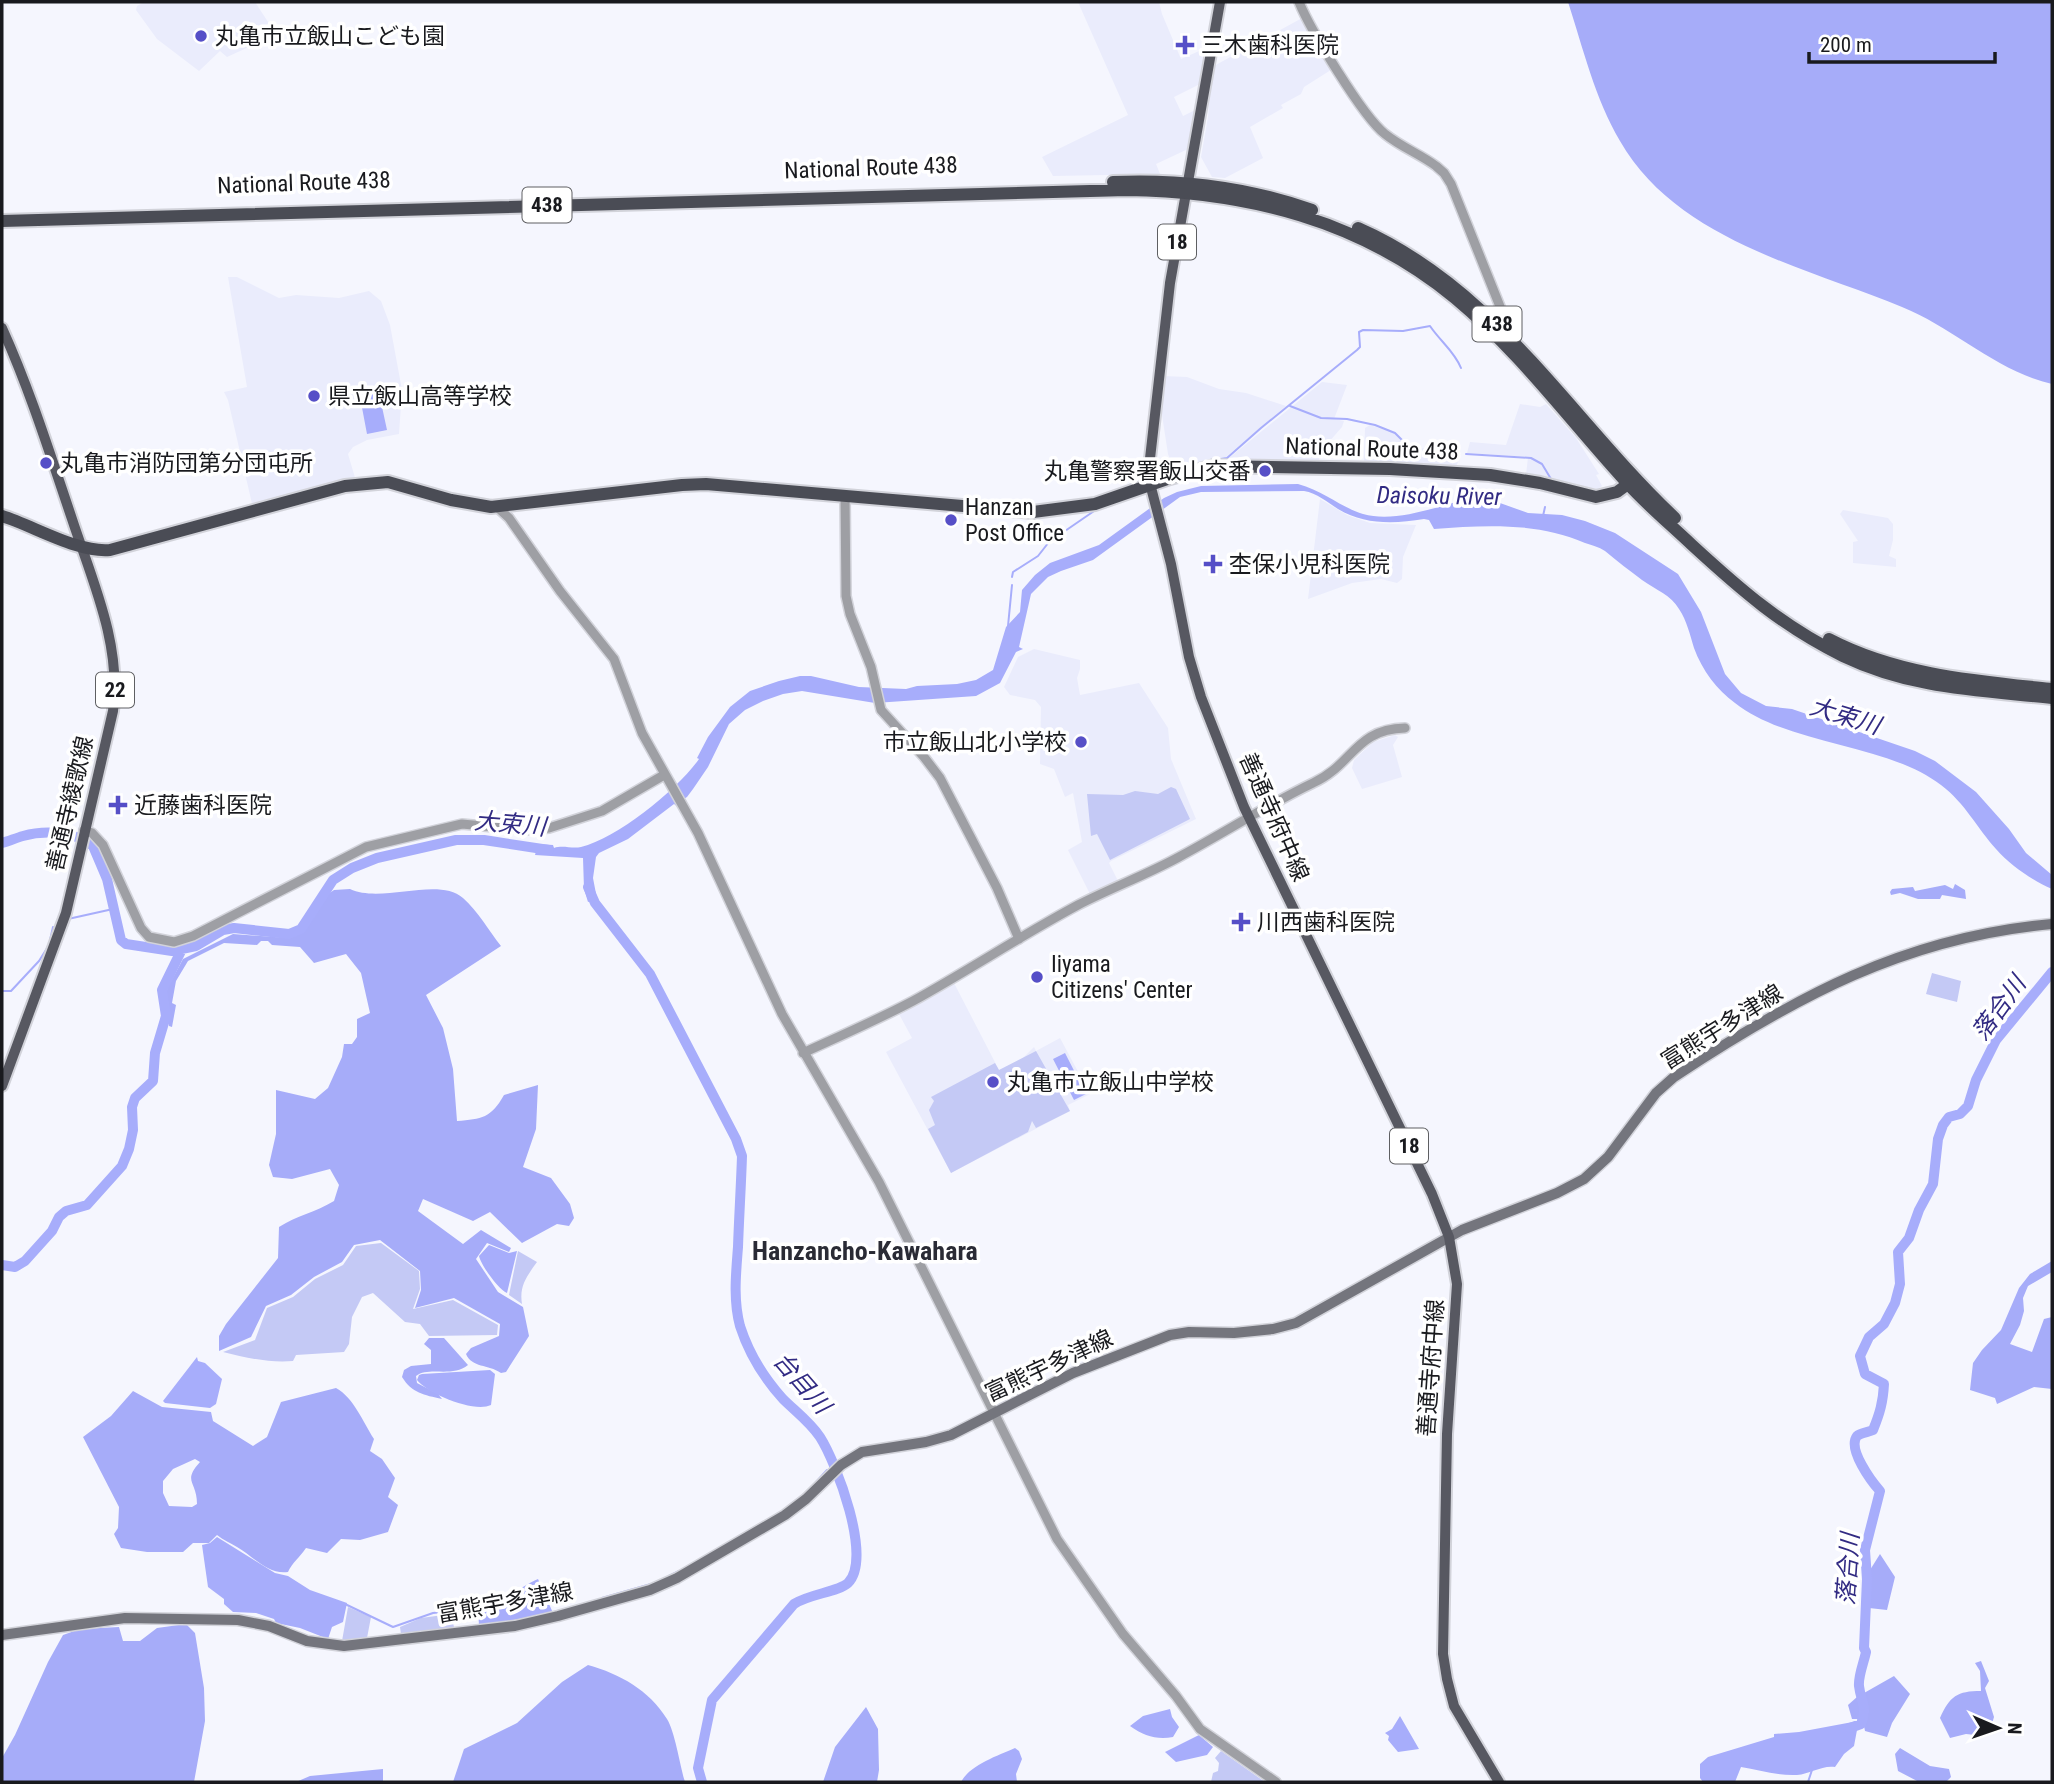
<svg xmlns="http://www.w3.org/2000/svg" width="2054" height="1784" viewBox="0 0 2054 1784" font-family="'Roboto Condensed','Noto Sans JP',sans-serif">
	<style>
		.built { fill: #eaecfc }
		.green { fill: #c4c9f5 }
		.forest { fill: #a6acf9; fill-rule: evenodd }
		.water { fill: #a7adfb }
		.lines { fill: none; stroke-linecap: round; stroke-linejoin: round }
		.stream { stroke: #a7adfb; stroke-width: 2 }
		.river { stroke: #a7adfb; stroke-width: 10 }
		.tertiary-casing { stroke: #d2d3da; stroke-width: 12 }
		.secondary-casing { stroke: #d2d3da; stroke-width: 13 }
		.primary-casing { stroke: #d2d3da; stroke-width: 14 }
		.trunk-casing { stroke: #d2d3da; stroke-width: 16 }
		.tertiary { stroke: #9e9fa4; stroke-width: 9 }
		.secondary { stroke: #74757d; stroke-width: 10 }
		.primary { stroke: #575861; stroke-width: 10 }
		.trunk { stroke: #4a4c55; stroke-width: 12 }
		.poi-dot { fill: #564fc7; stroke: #fff; stroke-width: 2.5 }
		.labels { text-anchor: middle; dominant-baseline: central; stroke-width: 7; stroke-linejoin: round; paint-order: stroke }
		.shield { fill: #fff; stroke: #5e5f62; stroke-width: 2 }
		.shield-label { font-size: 21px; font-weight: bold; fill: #191a1e }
		.poi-label { font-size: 23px; fill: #191a1e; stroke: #fff; text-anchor: start }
		.street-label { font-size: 23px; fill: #191a1e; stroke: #fff }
		.water-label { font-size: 24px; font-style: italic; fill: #322b83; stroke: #fff }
		.quarter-label { font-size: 26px; font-weight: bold; fill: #2a2b35; stroke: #fff }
	</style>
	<rect width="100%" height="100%" fill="#f5f6fe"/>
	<path class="built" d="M 144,2 L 255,2 L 270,25 L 246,33 L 251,46 L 227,57 L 220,51 L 199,71 L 157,39 L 136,10 L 137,6 Z
		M 1078,2 L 1159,2 L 1162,14 L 1181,59 L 1206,48 L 1200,84 L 1174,97 L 1183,116 L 1195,110 L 1188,149 L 1156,164 L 1160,174 L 1053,176 L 1042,157 L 1128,115 Z
		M 1304,17 L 1334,68 L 1304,87 L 1301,94 L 1281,105 L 1283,108 L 1250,127 L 1263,158 L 1225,178 L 1212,177 L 1201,157 L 1208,117 L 1212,67 Z
		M 228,277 L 237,277 L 279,298 L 296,295 L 339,298 L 369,291 L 381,301 L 390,325 L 402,390 L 399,434 L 367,440 L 353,447 L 348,454 L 356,481 L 253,508 L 228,400 L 224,392 L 247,387 Z
		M 1163,376 L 1187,377 L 1219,389 L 1246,393 L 1286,406 L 1226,457 L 1212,458 L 1174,469 L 1168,454 L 1160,402 Z
		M 1322,382 L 1347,385 L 1334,419 L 1344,421 L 1342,427 L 1328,443 L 1319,447 L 1319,463 L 1229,458 Z
		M 1520,404 L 1540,407 L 1546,404 L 1576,438 L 1599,474 L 1596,475 L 1602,486 L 1598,489 L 1587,488 L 1526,475 L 1528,457 L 1467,453 L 1470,442 L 1506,445 Z
		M 1370,425 L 1395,433 L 1407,446 L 1461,454 L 1456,467 L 1364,463 L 1365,428 Z
		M 1320,499 L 1347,515 L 1370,523 L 1416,525 L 1403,557 L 1402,579 L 1397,583 L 1381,579 L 1352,583 L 1308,599 Z
		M 1843,510 L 1888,518 L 1893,524 L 1893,540 L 1889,556 L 1896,559 L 1896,567 L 1853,563 L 1853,542 L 1858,541 L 1840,514 Z
		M 1034,649 L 1080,660 L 1080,669 L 1077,678 L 1080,695 L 1139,683 L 1168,728 L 1171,759 L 1196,819 L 1111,861 L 1109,863 L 1119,883 L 1090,894 L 1068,850 L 1082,842 L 1073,793 L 1065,797 L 1054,769 L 1040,764 L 1041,707 L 1035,700 L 1010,695 L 1004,687 L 1018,657 Z
		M 1395,735 L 1398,737 L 1393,745 L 1402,777 L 1362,789 L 1352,768 L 1354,760 L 1373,742 Z
		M 954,983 L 999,1070 L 1021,1060 L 1034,1047 L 1036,1051 L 1060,1038 L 1090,1094 L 1068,1105 L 1070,1111 L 951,1173 L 886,1052 L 912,1038 L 899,1014 Z"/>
	<path class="green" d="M 1171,787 L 1176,789 L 1190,819 L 1110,860 L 1097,834 L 1091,836 L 1087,794 L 1123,795 L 1135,791 L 1158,794 Z
		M 1932,973 L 1961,981 L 1957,1002 L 1926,994 Z
		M 1036,1051 L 1070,1111 L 1036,1128 L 1032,1121 L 1028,1132 L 951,1173 L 928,1129 L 935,1125 L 929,1110 L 934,1101 L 931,1097 L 995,1063 L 999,1070 Z
		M 381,1243 L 419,1271 L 420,1289 L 413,1309 L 453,1300 L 498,1325 L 497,1335 L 429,1336 L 420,1324 L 405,1322 L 373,1293 L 362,1297 L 352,1317 L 349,1344 L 344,1352 L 296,1355 L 293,1361 C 270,1363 246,1358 223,1352 L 255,1340 L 267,1308 L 293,1297 L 315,1279 L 343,1265 L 356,1246 Z
		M 518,1251 L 537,1262 C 527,1276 519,1286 522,1304 L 509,1295 Z
		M 348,1607 L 371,1617 L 367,1638 L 342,1641 Z
		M 451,1614 L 454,1627 L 401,1634 L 400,1627 L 421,1618 Z
		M 1221,1751 L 1265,1782 L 1211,1782 L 1213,1773 L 1218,1771 L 1219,1763 L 1215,1758 Z"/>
	<path class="forest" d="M 1568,2 L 2052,2 L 2052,384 C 1996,371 1954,328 1902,307 C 1804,267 1676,239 1620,141 C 1595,99 1583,48 1568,2 Z
		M 1955,884 L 1965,890 L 1966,899 L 1942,895 L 1940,899 L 1918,899 L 1900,893 L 1891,895 L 1890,892 L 1892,889 L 1913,887 L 1915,891 L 1945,885 L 1953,889 Z
		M 350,889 C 382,904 438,876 463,898 C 478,911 489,931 501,946 L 426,995 L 443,1028 L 453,1069 L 457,1121 C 482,1119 491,1118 504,1095 L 538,1085 L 536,1129 L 523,1167 L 551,1178 L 570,1204 L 574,1218 L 569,1226 L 557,1224 L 522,1243 L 490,1212 L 473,1221 L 423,1199 L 418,1211 L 463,1244 L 481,1230 L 511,1248 L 509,1252 L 487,1243 L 476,1259 L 498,1292 L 523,1307 L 529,1336 L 506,1372 L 501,1373 C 488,1364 472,1368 466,1354 L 471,1348 L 499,1336 L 500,1324 L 454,1298 L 415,1308 L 421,1290 L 420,1271 L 380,1240 L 354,1245 L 342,1262 L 314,1277 L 291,1295 L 266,1306 L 251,1337 L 219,1351 L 219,1336 L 226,1324 L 278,1258 L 279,1227 C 296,1216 316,1212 334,1201 L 339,1185 L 330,1169 L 292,1179 L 273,1177 L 269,1165 L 276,1134 L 276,1090 L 315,1099 L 328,1088 L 342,1057 L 344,1044 L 352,1044 L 357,1037 L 357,1019 L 370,1013 L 361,973 L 346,954 L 314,963 L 300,947 L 272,945 L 268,941 L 261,941 L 257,945 L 224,943 L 188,961 L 176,981 L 172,1003 L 176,1005 L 172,1027 L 169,1026 L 165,996 L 168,987 L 183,959 L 233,934 L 288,938 L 302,932 L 321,899 L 334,890 Z
		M 2052,1261 L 2052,1272 L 2028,1286 L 2023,1298 L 2024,1311 L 2020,1325 L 2010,1344 L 2032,1352 L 2044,1319 L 2052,1317 L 2052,1389 L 2034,1387 L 1997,1404 L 1995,1398 L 1970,1390 L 1973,1363 L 1982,1350 L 2001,1330 L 2019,1288 L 2030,1274 Z
		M 429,1338 L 444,1338 L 468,1365 C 452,1378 429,1366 416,1376 L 417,1383 L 438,1394 L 442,1399 C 424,1395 412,1393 402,1377 L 404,1370 L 411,1366 L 431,1364 L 431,1350 L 424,1344 Z
		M 336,1388 C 354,1398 363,1422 374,1439 L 370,1451 L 382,1459 L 395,1478 L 388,1497 L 398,1505 L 388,1532 L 360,1540 L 341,1539 L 327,1553 L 306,1548 C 300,1557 292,1563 288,1572 C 268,1575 253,1556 237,1547 C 231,1543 223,1540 217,1535 L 209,1543 L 193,1543 L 183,1552 L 147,1552 L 121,1548 L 114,1534 L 118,1528 L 119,1507 L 83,1437 L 111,1416 L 133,1391 L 162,1407 L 211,1412 L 213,1421 L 253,1446 L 267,1437 L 281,1402 ZM 195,1459 L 200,1462 C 182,1482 197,1481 197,1504 L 192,1507 L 169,1506 L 163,1493 L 163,1481 L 173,1469 Z
		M 1880,1554 L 1895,1577 L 1887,1610 L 1869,1608 L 1870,1570 Z
		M 186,1624 L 195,1633 L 204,1688 L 205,1721 L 194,1782 L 2,1782 L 2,1758 L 15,1735 L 48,1662 L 63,1635 L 80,1629 L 119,1627 L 123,1641 L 140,1641 L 157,1628 Z
		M 1981,1661 L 1989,1681 L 1985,1688 L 1994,1717 L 1989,1734 L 1985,1736 L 1966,1734 L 1950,1738 L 1940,1718 C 1950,1696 1957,1691 1981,1691 L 1980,1671 L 1975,1663 Z
		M 588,1665 C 620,1674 649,1690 667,1719 C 675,1732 680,1766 685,1782 L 453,1782 L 464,1749 L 517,1723 L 562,1682 Z
		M 1894,1676 L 1910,1694 L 1892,1723 L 1887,1737 L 1865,1731 L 1864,1726 L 1857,1719 L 1852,1719 L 1848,1705 L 1857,1697 Z
		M 866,1707 L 878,1729 L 879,1770 L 877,1782 L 823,1782 L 835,1747 Z
		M 1900,1748 L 1930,1766 L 1949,1769 L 1951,1777 L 1946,1782 L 1919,1782 L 1898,1771 L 1895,1754 Z
		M 383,1769 L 383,1782 L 296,1782 L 310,1776 Z"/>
	<path class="water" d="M 379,393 L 387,430 L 367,434 L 360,397 Z
		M 1298,484 C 1324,491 1340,507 1363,514 C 1401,525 1450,500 1487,495 L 1500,503 L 1528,513 L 1562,515 L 1585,521 L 1615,533 L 1678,574 L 1701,612 L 1725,674 L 1741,693 L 1766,706 L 1792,709 L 1915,751 L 1935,761 L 1976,792 L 2009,829 L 2026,853 L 2052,875 L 2052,889 C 2032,880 2011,866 1996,849 C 1977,828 1965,803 1941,785 C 1886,743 1790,746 1735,703 C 1717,690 1702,670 1694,648 C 1690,635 1687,621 1679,609 C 1671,595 1656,590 1642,580 C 1630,571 1617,561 1605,551 C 1599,547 1591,545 1585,543 C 1537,522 1485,525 1434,529 L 1429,520 L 1424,519 C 1394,524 1365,525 1338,509 C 1327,502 1317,493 1304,491 L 1201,492 L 1180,497 L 1093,560 L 1061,571 L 1048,577 L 1031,594 L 1019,647 L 1023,649 L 1016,652 L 1000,683 L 976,696 L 875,703 L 802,691 L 783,694 L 763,701 L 745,710 L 729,724 L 708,767 L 693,789 L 687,797 L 677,803 L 679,808 L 674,804 L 628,839 L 599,853 L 596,857 L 593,878 L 597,899 L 588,902 L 584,889 L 583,858 L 535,855 L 538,844 L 553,845 L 554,848 C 563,845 572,849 581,847 C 618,838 678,789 699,759 L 697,758 L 708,737 L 730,707 L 750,691 L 779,681 L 800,676 L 811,676 L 859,687 L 906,689 L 917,686 L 957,684 L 976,680 L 993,670 L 1006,627 L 1020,612 L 1022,590 L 1035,575 L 1050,563 L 1099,545 L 1164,498 L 1177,492 L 1201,486 Z
		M 1065,1053 L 1086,1094 L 1074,1100 L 1053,1059 Z
		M 489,1245 L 509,1253 L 517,1251 L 507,1293 C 498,1289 481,1265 479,1256 Z
		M 197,1357 L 198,1361 L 205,1363 L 222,1379 L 216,1404 L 210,1408 L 165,1403 L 163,1401 Z
		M 490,1370 L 495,1374 L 491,1405 C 474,1413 428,1394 417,1380 L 419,1375 L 422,1374 Z
		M 217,1537 L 275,1573 L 288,1576 L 310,1590 L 347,1603 L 343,1622 L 332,1627 L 328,1639 L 300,1628 L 276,1623 L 274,1619 L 256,1613 L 233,1612 L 224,1604 L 224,1599 L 208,1587 L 202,1545 L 210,1543 Z
		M 538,1579 L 553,1613 L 479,1626 L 478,1607 C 495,1608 521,1586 538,1579 Z
		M 1170,1709 L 1172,1717 L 1179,1727 L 1173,1737 C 1157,1740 1144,1736 1130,1726 L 1143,1716 Z
		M 1400,1716 L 1419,1749 L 1398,1752 L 1388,1740 L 1389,1736 L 1385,1733 L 1392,1729 Z
		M 1858,1721 L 1861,1726 L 1857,1730 L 1854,1746 L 1844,1754 L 1835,1767 C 1822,1765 1810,1774 1797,1775 C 1778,1776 1759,1770 1741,1767 L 1735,1782 L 1703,1782 L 1700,1778 L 1700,1764 L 1708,1757 L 1774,1737 L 1774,1734 L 1799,1732 Z
		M 1199,1735 L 1213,1747 L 1207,1755 L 1176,1762 L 1165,1752 Z
		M 1015,1748 L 1019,1751 L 1022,1759 L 1016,1774 L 1017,1782 L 961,1782 C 970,1765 997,1756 1015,1748 Z"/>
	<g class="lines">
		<path class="stream" d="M 1290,406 L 1321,418 L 1347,419 L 1375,425 L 1395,433 L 1404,442
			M 1466,454 L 1531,458 L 1542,464 L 1551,479
			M 1182,469 L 1206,461 L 1227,458 L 1261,428 L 1357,350 L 1360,347 L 1359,332 L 1363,330 L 1403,331 L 1430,326 C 1440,341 1455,352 1461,368
			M 1543,516 L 1545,507
			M 1012,577 L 1013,572 L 1038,556 L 1049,542 L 1097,509
			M 1008,626 L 1012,585
			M 68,919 L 113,909
			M 50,940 L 53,927
			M 2,991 L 11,991 L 39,961 L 49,945
			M 830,1466 L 833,1462
			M 806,1493 L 827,1470
			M 669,1576 L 679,1571
			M 602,1598 L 651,1584
			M 345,1604 L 393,1627 L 433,1613 L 479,1608
			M 1808,1782 L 1812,1770"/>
		<path class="river" d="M 2,843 C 9,841 16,838 23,836 C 44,830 75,831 93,846 L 107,879 L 121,940 L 126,944 L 172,951 L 196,946 L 223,930 L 234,928 L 289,934 L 301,929 L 333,880 L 352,868 L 377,858 L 456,840 L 484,840 L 549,850
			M 588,887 L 595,903 L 650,974 L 736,1139 L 742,1156 C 741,1187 739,1217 738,1247 C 736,1273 733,1300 740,1326 C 749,1354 764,1378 783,1399 C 795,1411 810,1422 820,1437 C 836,1462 873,1558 848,1583 C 838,1592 809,1594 794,1604 L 712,1700 L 698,1768 L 702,1782
			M 2,1265 L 15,1267 L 25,1261 L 52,1231 L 59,1217 L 66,1211 L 87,1205 L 122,1166 L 129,1149 L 133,1130 L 132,1107 L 135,1098 L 153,1081 L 155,1053 L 166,1016 L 162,990 L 182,949
			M 1850,1728 L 1861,1724 C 1868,1705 1861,1703 1859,1686 C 1858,1676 1864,1662 1866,1652 L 1864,1648 L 1867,1579 L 1865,1550 L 1880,1491 C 1872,1482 1847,1449 1857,1436 C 1860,1433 1869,1432 1873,1430 C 1880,1413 1883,1402 1884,1384 L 1865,1374 L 1860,1356 L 1869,1337 L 1884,1324 L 1895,1303 L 1900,1284 L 1898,1252 L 1909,1238 L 1919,1210 L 1933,1184 L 1938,1139 L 1943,1125 L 1949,1117 L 1960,1114 L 1968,1106 L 1976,1080 L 1996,1040 L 2052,972"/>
		<defs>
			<path id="tertiary" d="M 1299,2 C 1310,29 1363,117 1385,134 C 1401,147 1420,154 1436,166 L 1444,173 L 1451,184 L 1503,314 L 1492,329
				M 845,496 L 846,596 L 850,614 L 871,667 L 881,710 L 924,757 L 940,778 L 997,888 L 1019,939
				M 497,507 L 509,518 L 560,591 L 614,659 L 642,733 L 698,833 L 782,1014 L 879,1182 L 1057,1539 L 1123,1634 L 1176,1696 L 1200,1729 L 1276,1782
				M 84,830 L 92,833 L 103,845 L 141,928 L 149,937 L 174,942 L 193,936 L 366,847 L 462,824 L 526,830 L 549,828 L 602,811 L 664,775
				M 803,1053 C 840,1036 877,1020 913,1001 C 969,970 1022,935 1078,905 C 1111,888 1146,875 1179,857 C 1224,833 1267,805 1313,783 C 1353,765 1355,729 1405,728"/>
			<path id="secondary" d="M 2,1635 L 125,1618 L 238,1620 L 269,1626 L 307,1641 L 344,1646 L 515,1626 L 558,1616 L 650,1590 L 677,1578 L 785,1515 L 806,1499 L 841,1465 L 862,1452 L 926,1442 L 951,1435 L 1073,1373 L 1170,1335 L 1189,1332 L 1234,1333 L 1273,1329 L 1296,1323 L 1462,1230 L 1557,1193 L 1584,1179 L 1608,1157 L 1656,1093 L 1674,1077 C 1795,997 1905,937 2052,924"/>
			<path id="primary" d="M 1220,2 L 1170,283 L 1148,476 L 1171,564 L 1189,657 L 1201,697 L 1244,807 L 1432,1194 L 1449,1237 L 1457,1284 L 1447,1434 L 1443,1654 L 1447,1679 L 1454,1706 L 1499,1782
				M 2,328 C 30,390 50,454 72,519 C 92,580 122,645 113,711 L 66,913 L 2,1086"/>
			<path id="trunk" d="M 1113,182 C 1181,179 1247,187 1312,210
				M 2,221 L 1127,190 C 1248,192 1360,220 1455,298 C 1521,353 1571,422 1628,484 C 1648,506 1671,525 1692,545 C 1741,590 1782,626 1843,656 C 1912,689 1978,690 2052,698
				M 1358,228 C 1497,289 1569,418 1675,518
				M 2,516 C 34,526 78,553 110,550 L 345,486 L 388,482 L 451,500 L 491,507 L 682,485 L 706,484 L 1033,512 L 1095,504 L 1170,478 L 1214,466 L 1390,469 L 1490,475 L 1540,483 L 1596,497 L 1617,492 L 1632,481
				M 1829,639 C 1898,675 1976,681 2052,689"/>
		</defs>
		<use href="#tertiary" class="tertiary-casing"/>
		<use href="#secondary" class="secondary-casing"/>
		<use href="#primary" class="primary-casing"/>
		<use href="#trunk" class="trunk-casing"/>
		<use href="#tertiary" class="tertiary"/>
		<use href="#secondary" class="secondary"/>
		<use href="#primary" class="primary"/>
		<use href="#trunk" class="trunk"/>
	</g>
	<g class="poi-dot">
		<circle cx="201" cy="36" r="7"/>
		<path d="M1181.5 34.5h7v7h7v7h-7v7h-7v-7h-7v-7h7z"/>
		<circle cx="314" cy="396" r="7"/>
		<circle cx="46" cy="463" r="7"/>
		<circle cx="1265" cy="471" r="7"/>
		<circle cx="951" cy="520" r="7"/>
		<path d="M1209.5 553.5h7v7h7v7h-7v7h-7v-7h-7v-7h7z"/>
		<circle cx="1081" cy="742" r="7"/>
		<path d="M114.5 794.5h7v7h7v7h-7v7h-7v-7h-7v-7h7z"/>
		<path d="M1237.5 911.5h7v7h7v7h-7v7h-7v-7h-7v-7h7z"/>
		<circle cx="1037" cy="977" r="7"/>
		<circle cx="993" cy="1082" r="7"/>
	</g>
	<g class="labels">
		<g class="shield">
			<rect x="522.5" y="187.5" width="49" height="35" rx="5"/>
			<rect x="1158" y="224.5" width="38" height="35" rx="5"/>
			<rect x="1472.5" y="306.5" width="49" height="35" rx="5"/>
			<rect x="96" y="672.5" width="38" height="35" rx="5"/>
			<rect x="1390" y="1128.5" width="38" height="35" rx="5"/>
		</g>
		<g class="shield-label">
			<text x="547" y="205">438</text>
			<text x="1177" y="242">18</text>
			<text x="1497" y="324">438</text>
			<text x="115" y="690">22</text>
			<text x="1409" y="1146">18</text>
		</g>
		<g class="poi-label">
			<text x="215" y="36">丸亀市立飯山こども園</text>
			<text x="1201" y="45">三木歯科医院</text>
			<text x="328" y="396">県立飯山高等学校</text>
			<text x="60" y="463">丸亀市消防団第分団屯所</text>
			<text x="1251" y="471" text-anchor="end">丸亀警察署飯山交番</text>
			<text x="965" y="507">Hanzan<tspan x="965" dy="26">Post Office</tspan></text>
			<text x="1229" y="564">杢保小児科医院</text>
			<text x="1067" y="742" text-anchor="end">市立飯山北小学校</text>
			<text x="134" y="805">近藤歯科医院</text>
			<text x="1257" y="922">川西歯科医院</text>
			<text x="1051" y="964">Iiyama<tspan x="1051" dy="26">Citizens' Center</tspan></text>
			<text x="1007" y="1082">丸亀市立飯山中学校</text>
		</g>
		<g class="street-label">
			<text transform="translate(871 168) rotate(-2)">National Route 438</text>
			<text transform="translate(304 183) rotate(-2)">National Route 438</text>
			<text transform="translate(1372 449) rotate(2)">National Route 438</text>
			<text transform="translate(70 804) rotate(-77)">善通寺綾歌線</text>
			<text transform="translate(1274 817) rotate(66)">善通寺府中線</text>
			<text transform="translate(1722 1027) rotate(-32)">富熊宇多津線</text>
			<text transform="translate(1049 1366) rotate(-25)">富熊宇多津線</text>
			<text transform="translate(1431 1368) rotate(-86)">善通寺府中線</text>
			<text transform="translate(505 1603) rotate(-10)">富熊宇多津線</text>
		</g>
		<g class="water-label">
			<text transform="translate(1439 496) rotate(1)">Daisoku River</text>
			<text transform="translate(1845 716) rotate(17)">大束川</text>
			<text transform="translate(510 824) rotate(5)">大束川</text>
			<text transform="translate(1999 1008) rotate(-54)">落合川</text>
			<text transform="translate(802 1383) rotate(49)">台目川</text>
			<text transform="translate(1848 1569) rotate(-86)">落合川</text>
		</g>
		<g class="quarter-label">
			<text x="865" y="1251">Hanzancho-Kawahara</text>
		</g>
	</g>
	<rect width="2054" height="1784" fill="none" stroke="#191a1e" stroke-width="7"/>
	<g transform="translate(1998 1728) rotate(92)" stroke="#ffffff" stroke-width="5" paint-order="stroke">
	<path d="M0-5L12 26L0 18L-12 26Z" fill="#191a1e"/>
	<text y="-10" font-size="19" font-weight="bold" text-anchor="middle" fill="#191a1e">N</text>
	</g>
	<path d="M1809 52v10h186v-10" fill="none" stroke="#191a1e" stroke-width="3.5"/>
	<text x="1820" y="52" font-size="21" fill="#191a1e" stroke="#ffffff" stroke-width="5" paint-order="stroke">200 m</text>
</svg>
